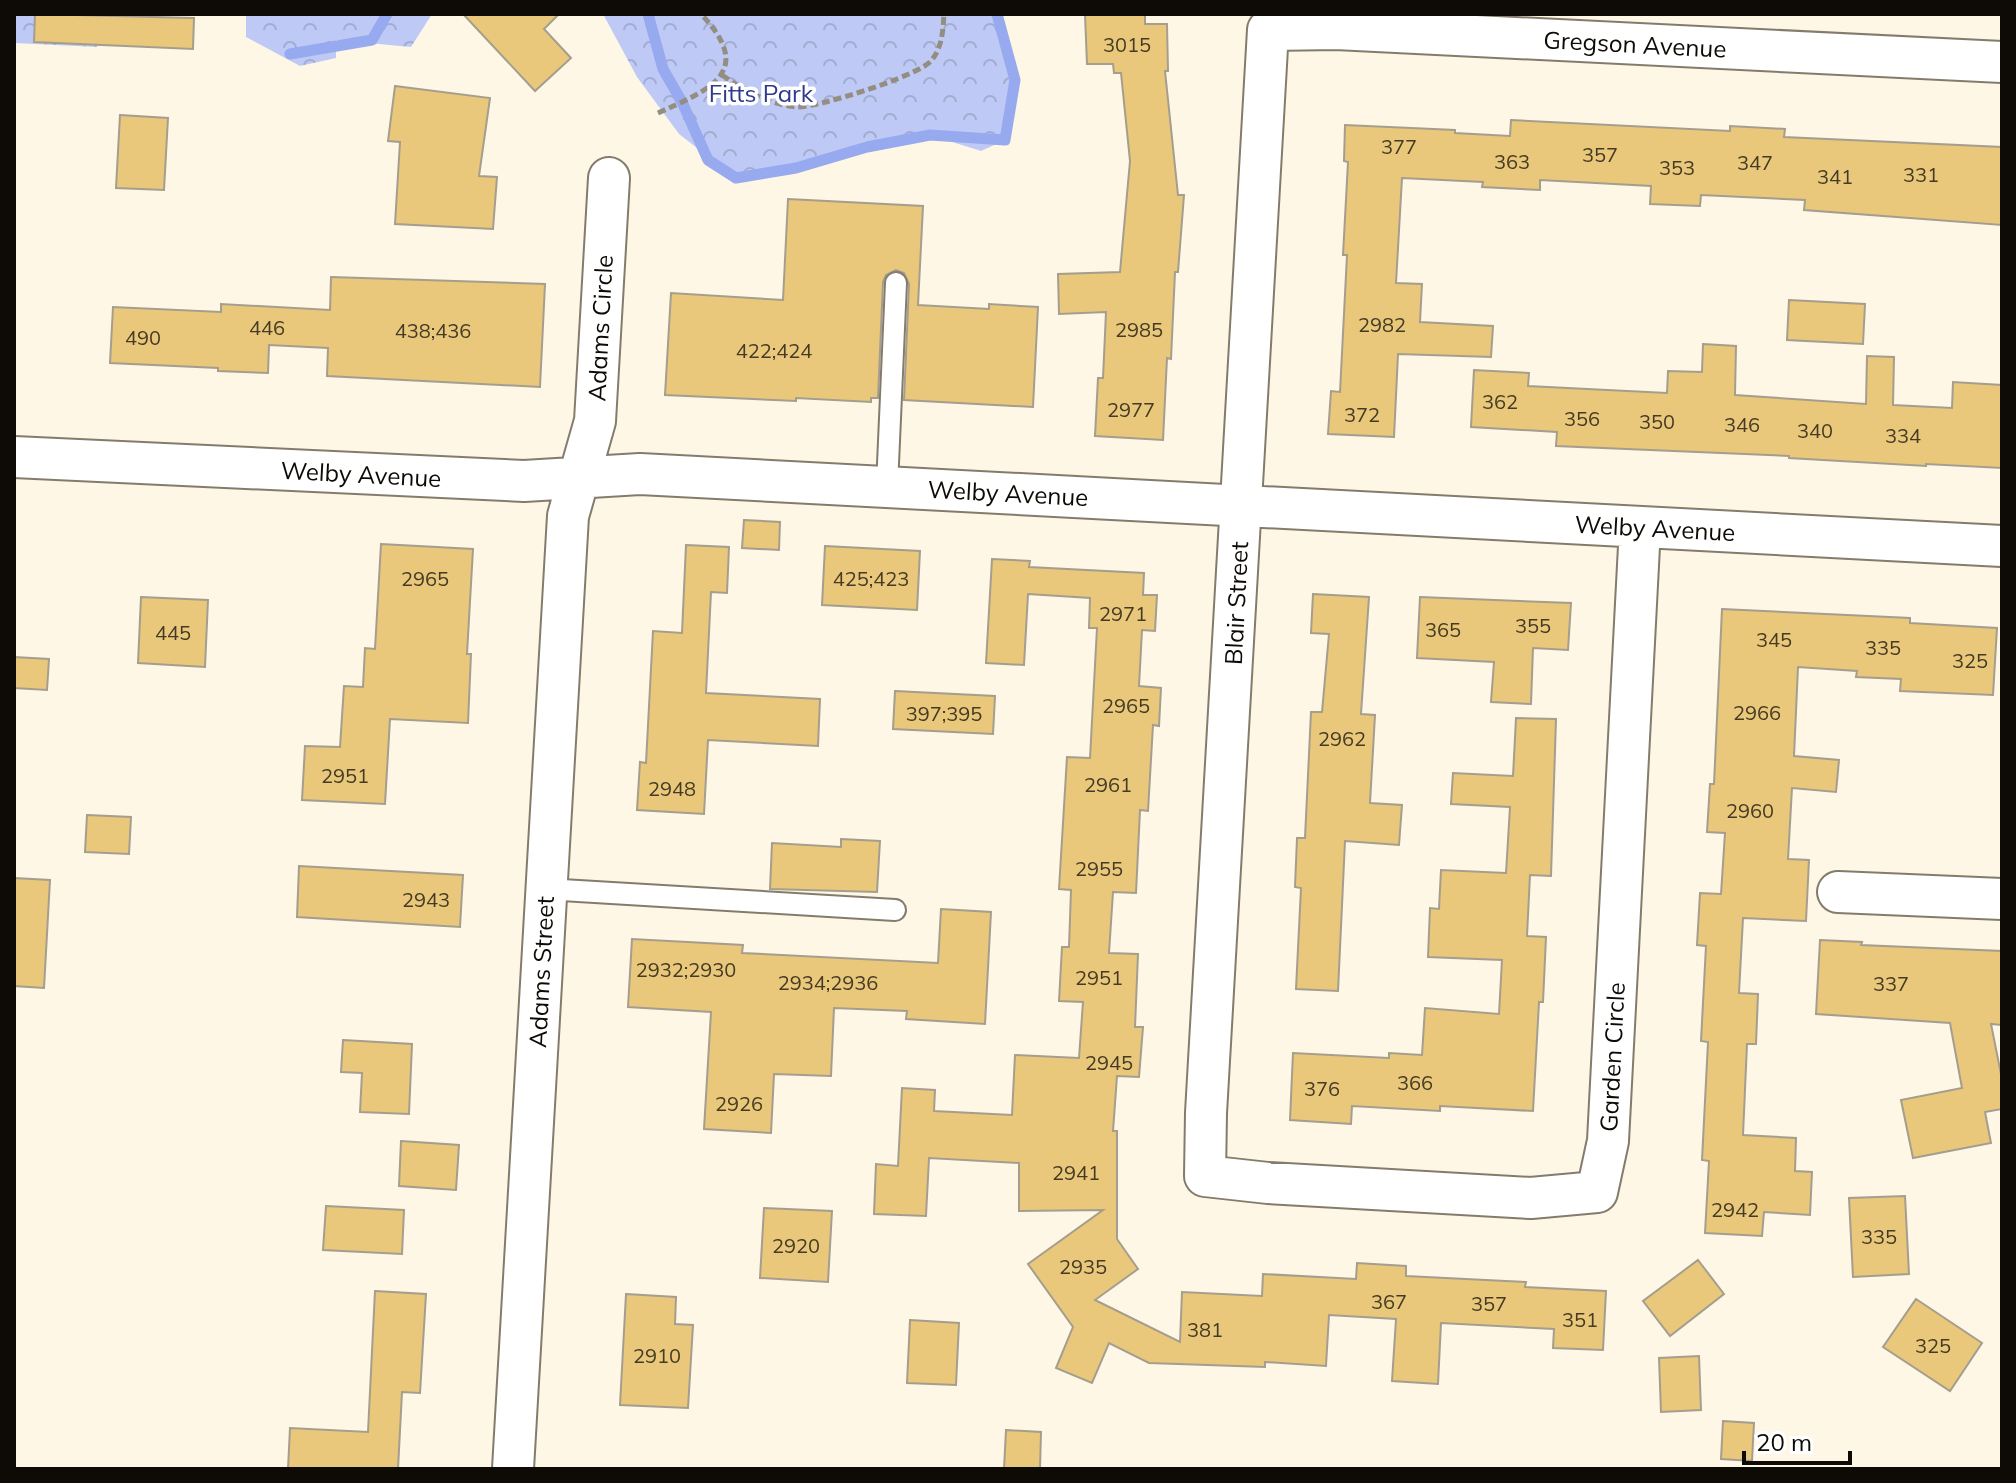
<svg xmlns="http://www.w3.org/2000/svg" width="2016" height="1483" viewBox="0 0 2016 1483" font-family="Mulish,sans-serif">
	<style>
		.park { fill: url(#park-crowns) }
		.lines { fill: none; stroke-linecap: round; stroke-linejoin: round }
		.stream { stroke: #97a9ef; stroke-width: 11 }
		.building { fill: #e9c87b; stroke: #a59e8e; stroke-width: 2 }
		.lane-casing { stroke: #837c6d; stroke-width: 24 }
		.street-casing { stroke: #837c6d; stroke-width: 44 }
		.path { stroke: #938e81; stroke-width: 5; stroke-dasharray: 8 4; stroke-linecap: butt }
		.lane { stroke: #fff; stroke-width: 20 }
		.street { stroke: #fff; stroke-width: 40 }
		.labels { text-anchor: middle; dominant-baseline: central; stroke-width: 7; stroke-linejoin: round; paint-order: stroke }
		.number-label { font-size: 20px; fill: #453a23 }
		.street-label { font-size: 24px; fill: #0e0b06; stroke: #fff }
		.park-label { font-size: 24px; fill: #2e3a8b; stroke: #fff }
	</style>
	<defs>
		<pattern id="park-crowns" width="20" height="18" patternUnits="userSpaceOnUse" patternTransform="scale(2)"><rect width="20" height="18" fill="#becaf5"/><path d="M2 6a3 3 0 1 1 6 0M12 15a3 3 0 1 1 6 0" fill="none" stroke="#a2acd1"/></pattern>
	</defs>
	<rect width="100%" height="100%" fill="#fef7e5"/>
	<path class="park" d="M 14,14 L 99,14 L 97,47 L 14,43 Z
		M 246,14 L 432,14 L 411,47 L 336,40 L 336,58 L 300,66 L 246,37 Z
		M 603,14 L 997,14 L 1015,80 L 1005,140 L 981,151 L 930,135 L 867,147 L 796,168 L 736,178 L 679,134 L 637,77 Z"/>
	<g class="lines">
		<path class="stream" d="M 648,14 L 663,69 L 682,102 L 708,160 L 736,178 L 796,168 L 867,147 L 930,135 L 1005,140 L 1015,80 L 997,14
			M 290,54 L 372,40 L 387,14"/>
	</g>
	<path class="building" d="M 35,14 L 194,18 L 193,49 L 34,42 Z
		M 463,14 L 559,14 L 544,29 L 571,58 L 535,91 Z
		M 1085,14 L 1145,14 L 1145,24 L 1167,24 L 1168,71 L 1165,71 L 1178,195 L 1184,195 L 1178,272 L 1175,272 L 1171,359 L 1167,358 L 1163,440 L 1095,436 L 1098,378 L 1103,378 L 1106,312 L 1059,314 L 1058,274 L 1120,272 L 1130,161 L 1121,73 L 1114,73 L 1113,64 L 1087,64 Z
		M 395,86 L 490,98 L 479,176 L 497,177 L 493,229 L 395,224 L 400,142 L 388,141 Z
		M 120,115 L 168,118 L 164,190 L 116,188 Z
		M 1511,120 L 1730,131 L 1730,126 L 1785,129 L 1784,137 L 2002,147 L 2002,225 L 1804,210 L 1805,200 L 1701,195 L 1700,206 L 1650,204 L 1651,186 L 1540,180 L 1540,190 L 1482,187 L 1483,182 L 1402,178 L 1396,283 L 1422,284 L 1420,322 L 1493,326 L 1491,357 L 1398,354 L 1394,437 L 1328,434 L 1331,391 L 1340,392 L 1347,255 L 1343,255 L 1348,162 L 1344,161 L 1345,125 L 1455,130 L 1455,133 L 1510,136 Z
		M 788,199 L 923,206 L 918,305 L 989,309 L 989,304 L 1038,307 L 1033,407 L 904,400 L 909,284 L 904,273 L 896,270 L 886,275 L 883,282 L 878,398 L 871,398 L 871,402 L 796,398 L 796,401 L 665,395 L 671,293 L 783,300 Z
		M 331,277 L 545,284 L 540,387 L 327,376 L 328,348 L 269,345 L 268,373 L 218,371 L 218,368 L 110,363 L 113,307 L 221,312 L 221,304 L 330,310 Z
		M 1789,300 L 1865,304 L 1863,344 L 1787,340 Z
		M 1703,344 L 1736,346 L 1735,395 L 1866,404 L 1867,356 L 1894,357 L 1893,405 L 1952,408 L 1953,382 L 2002,385 L 2002,468 L 1926,464 L 1926,466 L 1789,458 L 1789,456 L 1556,446 L 1557,432 L 1471,427 L 1474,370 L 1529,373 L 1528,386 L 1667,393 L 1668,371 L 1702,372 Z
		M 744,520 L 780,522 L 779,550 L 742,548 Z
		M 381,544 L 473,549 L 467,654 L 471,654 L 468,723 L 390,719 L 385,804 L 302,800 L 305,746 L 340,747 L 344,686 L 363,687 L 365,648 L 375,649 Z
		M 686,545 L 729,547 L 727,593 L 711,592 L 706,693 L 820,699 L 818,746 L 708,740 L 704,814 L 637,810 L 640,762 L 646,763 L 653,631 L 682,633 Z
		M 825,546 L 920,551 L 917,610 L 822,605 Z
		M 992,559 L 1030,561 L 1029,567 L 1144,573 L 1143,595 L 1157,595 L 1155,631 L 1142,630 L 1139,686 L 1161,688 L 1159,726 L 1153,725 L 1148,811 L 1140,810 L 1136,893 L 1113,892 L 1109,953 L 1138,954 L 1135,1027 L 1143,1027 L 1139,1077 L 1117,1076 L 1113,1131 L 1117,1131 L 1117,1239 L 1138,1269 L 1095,1300 L 1180,1342 L 1182,1292 L 1262,1296 L 1263,1274 L 1356,1279 L 1357,1263 L 1406,1266 L 1406,1276 L 1526,1282 L 1525,1287 L 1606,1291 L 1603,1350 L 1553,1348 L 1554,1329 L 1441,1323 L 1438,1384 L 1392,1381 L 1396,1319 L 1329,1315 L 1326,1366 L 1265,1362 L 1265,1367 L 1149,1363 L 1109,1343 L 1092,1383 L 1056,1368 L 1073,1327 L 1028,1264 L 1103,1210 L 1019,1211 L 1019,1163 L 929,1158 L 926,1216 L 874,1214 L 876,1164 L 898,1166 L 902,1088 L 935,1090 L 934,1111 L 1012,1115 L 1015,1055 L 1079,1058 L 1083,1002 L 1059,1001 L 1062,947 L 1069,947 L 1071,890 L 1059,889 L 1067,757 L 1090,758 L 1097,628 L 1089,628 L 1090,598 L 1028,594 L 1024,665 L 986,663 Z
		M 1313,594 L 1369,597 L 1361,714 L 1375,715 L 1370,803 L 1402,805 L 1399,845 L 1345,841 L 1338,991 L 1296,989 L 1301,888 L 1295,887 L 1297,838 L 1305,838 L 1311,712 L 1322,712 L 1329,634 L 1311,633 Z
		M 141,597 L 208,600 L 205,667 L 138,663 Z
		M 1420,597 L 1571,603 L 1568,650 L 1533,648 L 1531,704 L 1491,702 L 1494,662 L 1417,658 Z
		M 1722,609 L 1910,618 L 1910,623 L 1997,628 L 1993,695 L 1900,691 L 1901,679 L 1856,677 L 1857,671 L 1798,667 L 1794,756 L 1839,760 L 1836,792 L 1792,788 L 1788,859 L 1809,860 L 1806,921 L 1743,918 L 1739,993 L 1758,994 L 1756,1044 L 1747,1044 L 1743,1135 L 1796,1138 L 1795,1171 L 1812,1172 L 1810,1215 L 1764,1212 L 1762,1236 L 1705,1233 L 1709,1161 L 1702,1160 L 1708,1042 L 1701,1041 L 1706,946 L 1697,945 L 1700,893 L 1721,894 L 1725,833 L 1707,832 L 1710,784 L 1714,784 Z
		M 14,657 L 49,659 L 47,690 L 14,688 Z
		M 895,691 L 995,696 L 993,734 L 893,729 Z
		M 1516,718 L 1556,719 L 1551,876 L 1530,875 L 1527,936 L 1546,937 L 1543,1002 L 1539,1002 L 1533,1111 L 1440,1106 L 1440,1111 L 1352,1106 L 1351,1124 L 1290,1120 L 1293,1053 L 1389,1058 L 1389,1053 L 1422,1055 L 1425,1008 L 1499,1014 L 1502,960 L 1428,957 L 1430,908 L 1439,909 L 1441,870 L 1506,873 L 1510,807 L 1451,804 L 1453,773 L 1513,776 Z
		M 87,815 L 131,817 L 129,854 L 85,852 Z
		M 841,839 L 880,841 L 877,892 L 770,889 L 772,843 L 841,847 Z
		M 299,866 L 463,875 L 460,927 L 297,917 Z
		M 14,878 L 50,880 L 44,988 L 14,986 Z
		M 941,909 L 991,912 L 985,1024 L 906,1019 L 907,1011 L 834,1008 L 831,1076 L 774,1074 L 771,1133 L 704,1129 L 711,1012 L 628,1007 L 632,939 L 743,945 L 742,953 L 938,963 Z
		M 1820,940 L 1862,942 L 1861,945 L 2002,951 L 2001,1025 L 1991,1024 L 2002,1079 L 2002,1109 L 1985,1112 L 1991,1143 L 1913,1158 L 1901,1100 L 1962,1088 L 1950,1023 L 1816,1014 Z
		M 343,1040 L 412,1044 L 409,1114 L 360,1112 L 362,1073 L 341,1072 Z
		M 401,1141 L 459,1145 L 456,1190 L 399,1186 Z
		M 1905,1196 L 1909,1274 L 1853,1277 L 1849,1198 Z
		M 326,1206 L 404,1210 L 402,1254 L 323,1250 Z
		M 764,1208 L 832,1211 L 828,1282 L 760,1278 Z
		M 1698,1260 L 1724,1294 L 1670,1336 L 1643,1301 Z
		M 375,1291 L 426,1294 L 420,1393 L 402,1392 L 398,1469 L 288,1469 L 290,1428 L 368,1432 Z
		M 626,1294 L 676,1297 L 675,1324 L 693,1325 L 688,1408 L 620,1405 Z
		M 1916,1299 L 1982,1343 L 1950,1391 L 1883,1347 Z
		M 910,1320 L 959,1323 L 956,1385 L 907,1383 Z
		M 1699,1356 L 1701,1410 L 1661,1412 L 1659,1358 Z
		M 1723,1421 L 1754,1423 L 1752,1461 L 1721,1459 Z
		M 1006,1430 L 1041,1432 L 1040,1469 L 1004,1469 Z"/>
	<g class="lines">
		<defs>
			<path id="lane" d="M 887,486 L 896,283
				M 545,889 L 895,910"/>
			<path id="street" d="M 14,457 L 524,481 L 640,474 L 2002,546
				M 1640,527 L 1608,1141 L 1597,1192 L 1531,1198 L 1268,1183 L 1205,1176 L 1206,1113 L 1268,30 L 1336,29 L 2002,62
				M 1838,892 L 2002,899
				M 513,1469 L 568,516 L 595,421 L 609,178"/>
		</defs>
		<use href="#lane" class="lane-casing"/>
		<use href="#street" class="street-casing"/>
		<path class="path" d="M 722,75 C 745,91 768,104 796,107 C 817,108 918,76 931,61 C 942,48 943,31 944,14
			M 658,113 C 708,90 757,73 701,14"/>
		<use href="#lane" class="lane"/>
		<use href="#street" class="street"/>
	</g>
	<g class="labels">
		<g class="number-label">
			<text x="1127" y="44">3015</text>
			<text x="1399" y="146">377</text>
			<text x="1600" y="154">357</text>
			<text x="1512" y="161">363</text>
			<text x="1755" y="162">347</text>
			<text x="1677" y="167">353</text>
			<text x="1921" y="174">331</text>
			<text x="1835" y="176">341</text>
			<text x="1382" y="324">2982</text>
			<text x="267" y="327">446</text>
			<text x="1139" y="329">2985</text>
			<text x="433" y="330">438;436</text>
			<text x="143" y="337">490</text>
			<text x="774" y="350">422;424</text>
			<text x="1500" y="401">362</text>
			<text x="1131" y="409">2977</text>
			<text x="1362" y="414">372</text>
			<text x="1582" y="418">356</text>
			<text x="1657" y="421">350</text>
			<text x="1742" y="424">346</text>
			<text x="1815" y="430">340</text>
			<text x="1903" y="435">334</text>
			<text x="425" y="578">2965</text>
			<text x="871" y="578">425;423</text>
			<text x="1123" y="613">2971</text>
			<text x="1533" y="625">355</text>
			<text x="1443" y="629">365</text>
			<text x="173" y="632">445</text>
			<text x="1774" y="639">345</text>
			<text x="1883" y="647">335</text>
			<text x="1970" y="660">325</text>
			<text x="1126" y="705">2965</text>
			<text x="1757" y="712">2966</text>
			<text x="944" y="713">397;395</text>
			<text x="1342" y="738">2962</text>
			<text x="345" y="775">2951</text>
			<text x="1108" y="784">2961</text>
			<text x="672" y="788">2948</text>
			<text x="1750" y="810">2960</text>
			<text x="1099" y="868">2955</text>
			<text x="426" y="899">2943</text>
			<text x="686" y="969">2932;2930</text>
			<text x="1099" y="977">2951</text>
			<text x="828" y="982">2934;2936</text>
			<text x="1891" y="983">337</text>
			<text x="1109" y="1062">2945</text>
			<text x="1415" y="1082">366</text>
			<text x="1322" y="1088">376</text>
			<text x="739" y="1103">2926</text>
			<text x="1076" y="1172">2941</text>
			<text x="1735" y="1209">2942</text>
			<text x="1879" y="1236">335</text>
			<text x="796" y="1245">2920</text>
			<text x="1083" y="1266">2935</text>
			<text x="1389" y="1301">367</text>
			<text x="1489" y="1303">357</text>
			<text x="1580" y="1319">351</text>
			<text x="1205" y="1329">381</text>
			<text x="1933" y="1345">325</text>
			<text x="657" y="1355">2910</text>
		</g>
		<g class="street-label">
			<text transform="translate(1635 44) rotate(3)">Gregson Avenue</text>
			<text transform="translate(600 328) rotate(-87)">Adams Circle</text>
			<text transform="translate(361 474) rotate(3)">Welby Avenue</text>
			<text transform="translate(1008 493) rotate(3)">Welby Avenue</text>
			<text transform="translate(1655 528) rotate(3)">Welby Avenue</text>
			<text transform="translate(1236 603) rotate(-87)">Blair Street</text>
			<text transform="translate(541 972) rotate(-87)">Adams Street</text>
			<text transform="translate(1612 1057) rotate(-87)">Garden Circle</text>
		</g>
		<g class="park-label">
			<text x="761" y="93">Fitts Park</text>
		</g>
	</g>
	<rect width="2016" height="1483" fill="none" stroke="#0e0b06" stroke-width="32"/>
	<path d="M1744 1451v12h106v-12" fill="none" stroke="#0e0b06" stroke-width="4"/>
	<text x="1756" y="1451" font-size="24" fill="#0e0b06" stroke="#ffffff" stroke-width="6" paint-order="stroke">20 m</text>
</svg>
